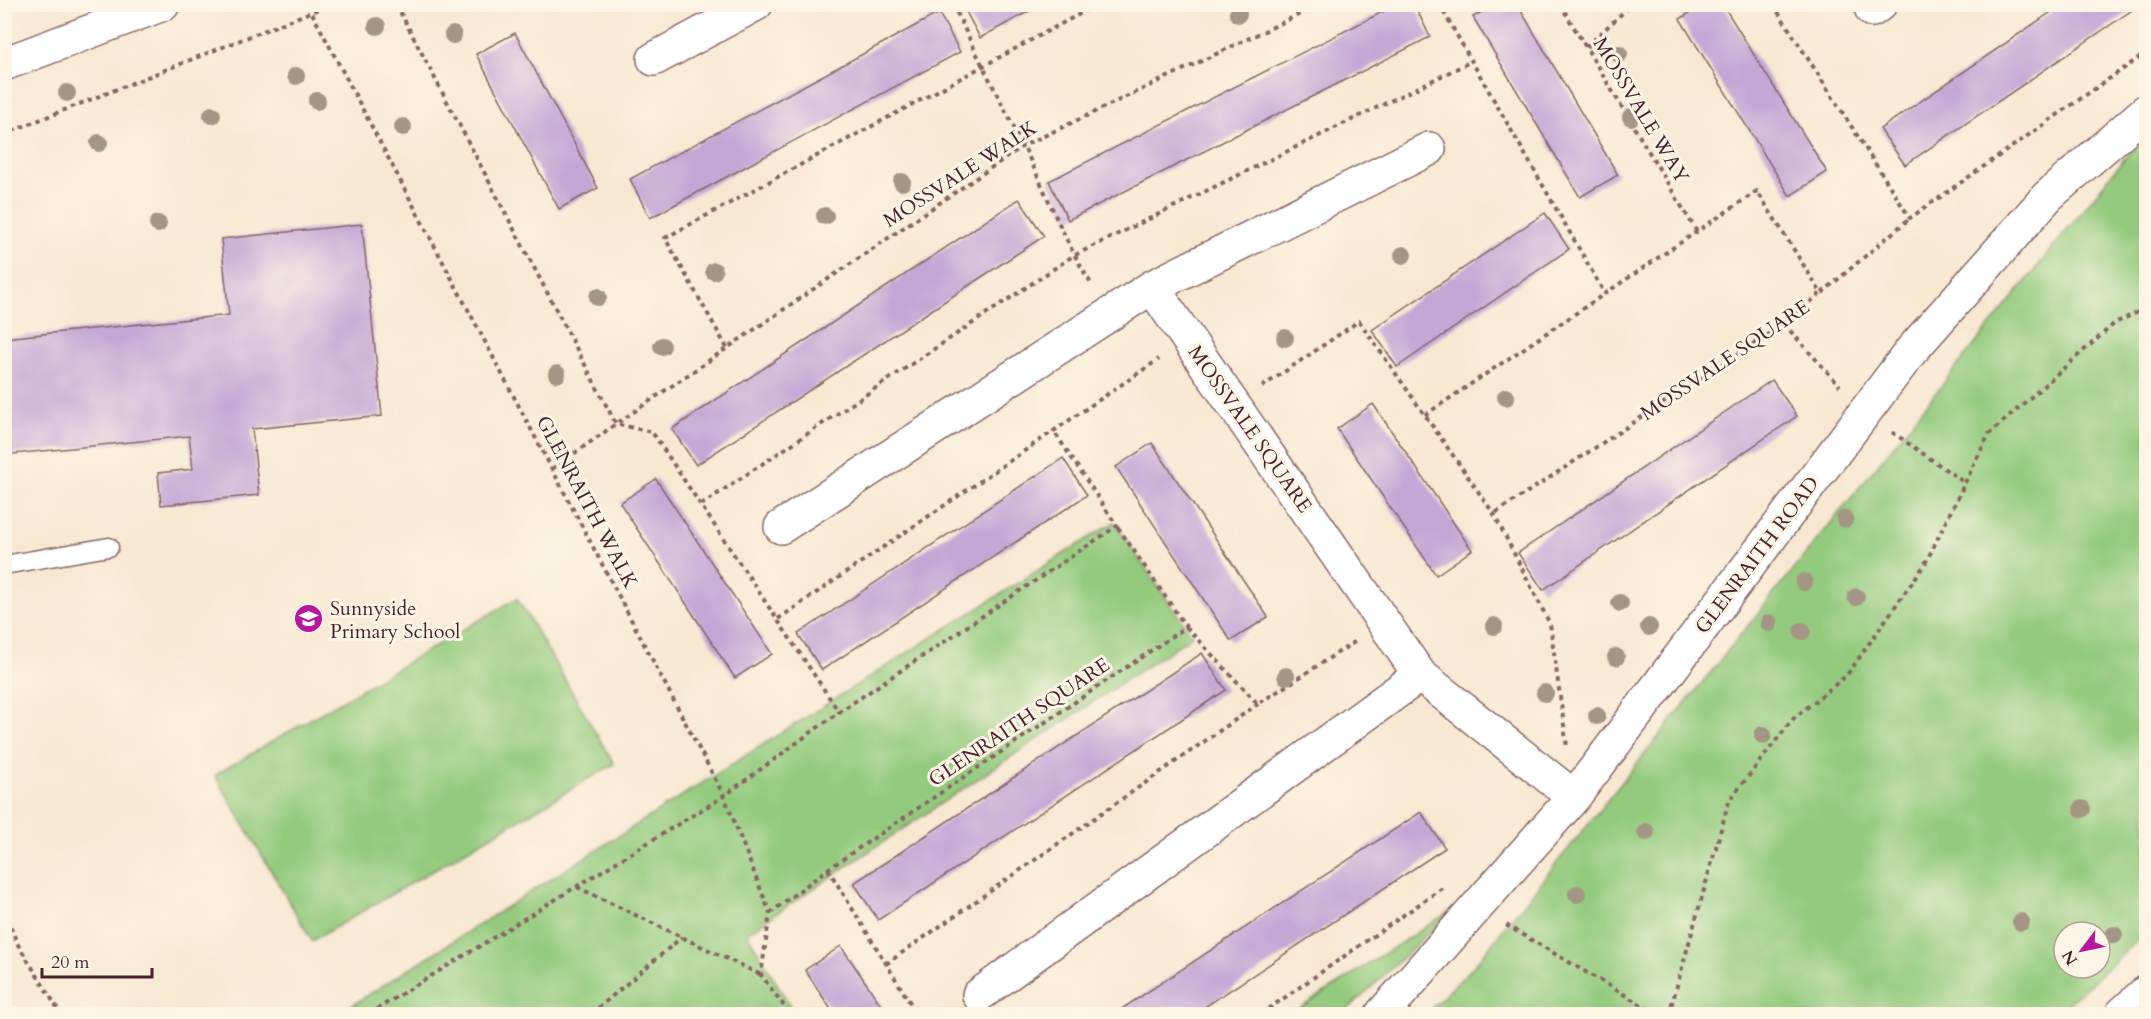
<svg xmlns="http://www.w3.org/2000/svg" width="2151" height="1019" viewBox="0 0 2151 1019" font-family="Cardo,serif">
	<style>
		.green { fill: #93ca7d; stroke: #6e7454; stroke-width: 1.5; fill-rule: evenodd }
		.building { fill: #c5a7d6 }
		.lines { fill: none; stroke-linecap: round; stroke-linejoin: round }
		.lane-casing { stroke: #876565; stroke-width: 21 }
		.street-casing { stroke: #876565; stroke-width: 36 }
		.secondary-casing { stroke: #876565; stroke-width: 36 }
		.path { stroke: #876565; stroke-width: 4; stroke-dasharray: 4.5 4.5; stroke-linecap: butt }
		.lane { stroke: #fff; stroke-width: 18 }
		.street { stroke: #fff; stroke-width: 33 }
		.secondary { stroke: #fff; stroke-width: 33 }
		.tree { fill: #a49684 }
		.labels { text-anchor: middle; dominant-baseline: central; stroke-width: 6; stroke-linejoin: round; paint-order: stroke }
		.street-label { font-size: 20px; fill: #4a1f2b; stroke: #fcf5e5 }
		.poi-label { font-size: 20px; fill: #4a1f2b; stroke: #fcf5e5; text-anchor: start }
	</style>
	<rect width="100%" height="100%" fill="#fcf5e5"/>
	<filter id="ink" filterUnits="userSpaceOnUse"><feTurbulence type="fractalNoise" baseFrequency=".0167" numOctaves="2"/><feDisplacementMap in="SourceGraphic" scale="12" xChannelSelector="R" yChannelSelector="G"/><feConvolveMatrix kernelMatrix="1 2 1 2 8 2 1 2 1" color-interpolation-filters="sRGB"/></filter>
	<filter id="wash" filterUnits="userSpaceOnUse"><feTurbulence type="fractalNoise" baseFrequency=".008" numOctaves="4" result="noise"/><feDisplacementMap in="SourceGraphic" scale="24" xChannelSelector="R" yChannelSelector="G"/><feGaussianBlur stdDeviation="1.35" result="paint"/><feColorMatrix in="noise" values="0 0 0 0 0 0 0 0 0 0 0 0 0 0 0 0 0 1.4 0 .05"/><feComposite in="paint" operator="in"/></filter>
	<g filter="url(#wash)">
		<rect width="100%" height="100%" fill="#f8e8d2"/>
		<path class="green" d="M 2146,132 L 2146,933 L 2057,1014 L 1426,1014 L 1473,967 ZM 2064,932 L 2100,932 L 2100,968 L 2064,968 Z
			M 1114,522 L 1192,636 L 747,933 L 795,1014 L 338,1014 Z
			M 517,598 L 614,764 L 312,941 L 215,775 Z
			M 1455,908 L 1343,1014 L 1291,1014 Z"/>
		<g id="blocks">
			<path class="building" d="M 962,4 L 1042,4 L 980,38 Z
				M 1398,4 L 1414,4 L 1430,37 L 1068,220 L 1049,181 Z
				M 1495,4 L 1517,4 L 1618,175 L 1580,197 L 1473,17 Z
				M 2063,4 L 2141,4 L 1905,165 L 1880,129 Z
				M 1702,5 L 1723,5 L 1827,172 L 1790,196 L 1680,19 Z
				M 939,13 L 960,52 L 650,218 L 630,179 Z
				M 515,33 L 598,188 L 559,209 L 476,54 Z
				M 1019,199 L 1044,236 L 696,465 L 672,429 Z
				M 1545,213 L 1569,249 L 1397,367 L 1372,330 Z
				M 362,224 L 382,416 L 252,429 L 259,495 L 161,505 L 158,473 L 193,469 L 189,436 L 4,455 L 4,338 L 229,315 L 221,239 Z
				M 1772,380 L 1797,416 L 1543,590 L 1518,553 Z
				M 1373,404 L 1472,550 L 1436,575 L 1337,429 Z
				M 1152,443 L 1268,617 L 1231,641 L 1116,467 Z
				M 1063,458 L 1087,495 L 822,670 L 798,634 Z
				M 656,479 L 772,654 L 735,678 L 620,503 Z
				M 1202,653 L 1226,690 L 878,920 L 854,883 Z
				M 1421,812 L 1445,848 L 1194,1014 L 1114,1014 Z
				M 841,946 L 887,1014 L 834,1014 L 805,970 Z"/>
		</g>
	</g>
	<g filter="url(#ink)">
		<use href="#blocks" fill-opacity="0" stroke="#876565" stroke-width="1.5"/>
		<g class="lines">
			<defs>
				<path id="lane" d="M 4,565 L 109,547"/>
				<path id="street" d="M 1872,10 L 1880,4
					M 654,59 L 756,4
					M 4,64 L 163,4
					M 1152,287 L 1420,675 L 1574,797
					M 781,527 L 1152,287 L 1429,149
					M 979,995 L 1420,675
					M 1382,1014 L 1574,797 L 1911,351 L 2048,196 L 2146,111"/>
				<path id="secondary" d="M 2122,1014 L 2146,992"/>
			</defs>
			<use href="#lane" class="lane-casing"/>
			<use href="#street" class="street-casing"/>
			<use href="#secondary" class="secondary-casing"/>
			<path class="path" d="M 396,4 L 616,424 L 652,432 L 839,712
				M 953,4 C 975,52 999,98 1023,145 C 1046,192 1064,241 1092,285
				M 1439,4 L 1605,294
				M 1560,4 L 1697,232
				M 1773,4 L 1910,218 L 2146,53
				M 312,13 L 724,796 L 770,913 L 761,975 L 790,1014
				M 1586,47 L 1632,4
				M 4,134 L 331,4
				M 1822,293 L 1910,218
				M 1784,324 L 1840,386
				M 727,348 L 665,238 L 1098,4
				M 1262,387 L 1359,321 L 1494,514 L 1550,624 L 1567,747
				M 1425,415 L 1757,191 L 1821,293 L 1784,324 L 1494,514
				M 1892,432 L 1965,483
				M 552,469 L 616,424 L 1023,146 L 1321,4
				M 701,505 L 1073,256 L 1470,62
				M 778,619 L 1159,359
				M 1186,627 L 1258,704 L 1356,641
				M 828,869 L 917,1014
				M 577,887 L 761,975
				M 4,910 L 17,943 L 61,1014
				M 770,913 L 828,869 L 1186,627 L 1117,526
				M 1506,925 L 1657,1014
				M 886,964 L 1258,704
				M 369,1014 L 724,796 L 839,712 L 1117,526 L 1053,430
				M 591,1014 L 682,937
				M 1261,1014 L 1444,887
				M 1669,1014 L 1729,801 L 1793,719 L 1847,675 L 1925,564 L 1989,434 L 2115,323 L 2146,308"/>
			<use href="#lane" class="lane"/>
			<use href="#street" class="street"/>
			<use href="#secondary" class="secondary"/>
		</g>
		<g class="tree">
			<circle cx="1238" cy="14" r="9"/>
			<circle cx="377" cy="26" r="9"/>
			<circle cx="453" cy="35" r="9"/>
			<circle cx="1619" cy="54" r="9"/>
			<circle cx="296" cy="76" r="9"/>
			<circle cx="67" cy="93" r="9"/>
			<circle cx="317" cy="101" r="9"/>
			<circle cx="212" cy="115" r="9"/>
			<circle cx="1631" cy="117" r="9"/>
			<circle cx="403" cy="127" r="9"/>
			<circle cx="99" cy="143" r="9"/>
			<circle cx="902" cy="182" r="9"/>
			<circle cx="825" cy="216" r="9"/>
			<circle cx="158" cy="224" r="9"/>
			<circle cx="1403" cy="255" r="9"/>
			<circle cx="714" cy="271" r="9"/>
			<circle cx="598" cy="297" r="9"/>
			<circle cx="1285" cy="338" r="9"/>
			<circle cx="662" cy="346" r="9"/>
			<circle cx="557" cy="374" r="9"/>
			<circle cx="1506" cy="397" r="9"/>
			<circle cx="1845" cy="519" r="9"/>
			<circle cx="1804" cy="582" r="9"/>
			<circle cx="1856" cy="597" r="9"/>
			<circle cx="1620" cy="603" r="9"/>
			<circle cx="1769" cy="623" r="9"/>
			<circle cx="1494" cy="626" r="9"/>
			<circle cx="1649" cy="627" r="9"/>
			<circle cx="1802" cy="631" r="9"/>
			<circle cx="1616" cy="657" r="9"/>
			<circle cx="1286" cy="676" r="9"/>
			<circle cx="1545" cy="693" r="9"/>
			<circle cx="1597" cy="716" r="9"/>
			<circle cx="1763" cy="735" r="9"/>
			<circle cx="2082" cy="809" r="9"/>
			<circle cx="1646" cy="832" r="9"/>
			<circle cx="1577" cy="894" r="9"/>
			<circle cx="2021" cy="922" r="9"/>
			<circle cx="2114" cy="935" r="9"/>
		</g>
	</g>
	<defs>
		<symbol id="school-disc" viewBox="-11 -11 22 22"><circle r="9.5" fill="#b5179e" stroke="#fcf5e5"/><path d="M0-5L7-2L0 1L-7-2ZM-4 1L0 2.5L4 1V4Q0 6-4 4Z" fill="#fff"/></symbol>
	</defs>
	<g fill-rule="evenodd">
		<use href="#school-disc" x="292" y="602" width="33" height="33"/>
	</g>
	<g class="labels">
		<g class="street-label">
			<text transform="translate(1641 110) rotate(59)">MOSSVALE WAY</text>
			<text transform="translate(960 174) rotate(-33)">MOSSVALE WALK</text>
			<text transform="translate(1725 360) rotate(-34)">MOSSVALE SQUARE</text>
			<text transform="translate(1250 429) rotate(55)">MOSSVALE SQUARE</text>
			<text transform="translate(587 502) rotate(62)">GLENRAITH WALK</text>
			<text transform="translate(1757 555) rotate(-53)">GLENRAITH ROAD</text>
			<text transform="translate(1019 722) rotate(-34)">GLENRAITH SQUARE</text>
		</g>
		<g class="poi-label">
			<text x="330" y="608">Sunnyside<tspan x="330" dy="23">Primary School</tspan></text>
		</g>
	</g>
	<rect width="2151" height="1019" fill="none" stroke="#fcf5e5" stroke-width="24"/>
	<g transform="translate(2082 950) rotate(238)"><circle r="28" fill="#fcf5e5" stroke="#b59f9b" stroke-width="1.5"/>
	<path d="M0-4.5L10 22L0 15L-10 22Z" fill="#b5179e"/>
	<text y="-9" font-size="16" font-weight="bold" text-anchor="middle" fill="#4a1f2b">N</text>
	</g>
	<path d="M42 968v9h110v-9" fill="none" stroke="#4a1f2b" stroke-width="3"/>
	<text x="51" y="968" font-size="18" fill="#4a1f2b" stroke="#fcf5e5" stroke-width="4.5" paint-order="stroke">20 m</text>
</svg>
